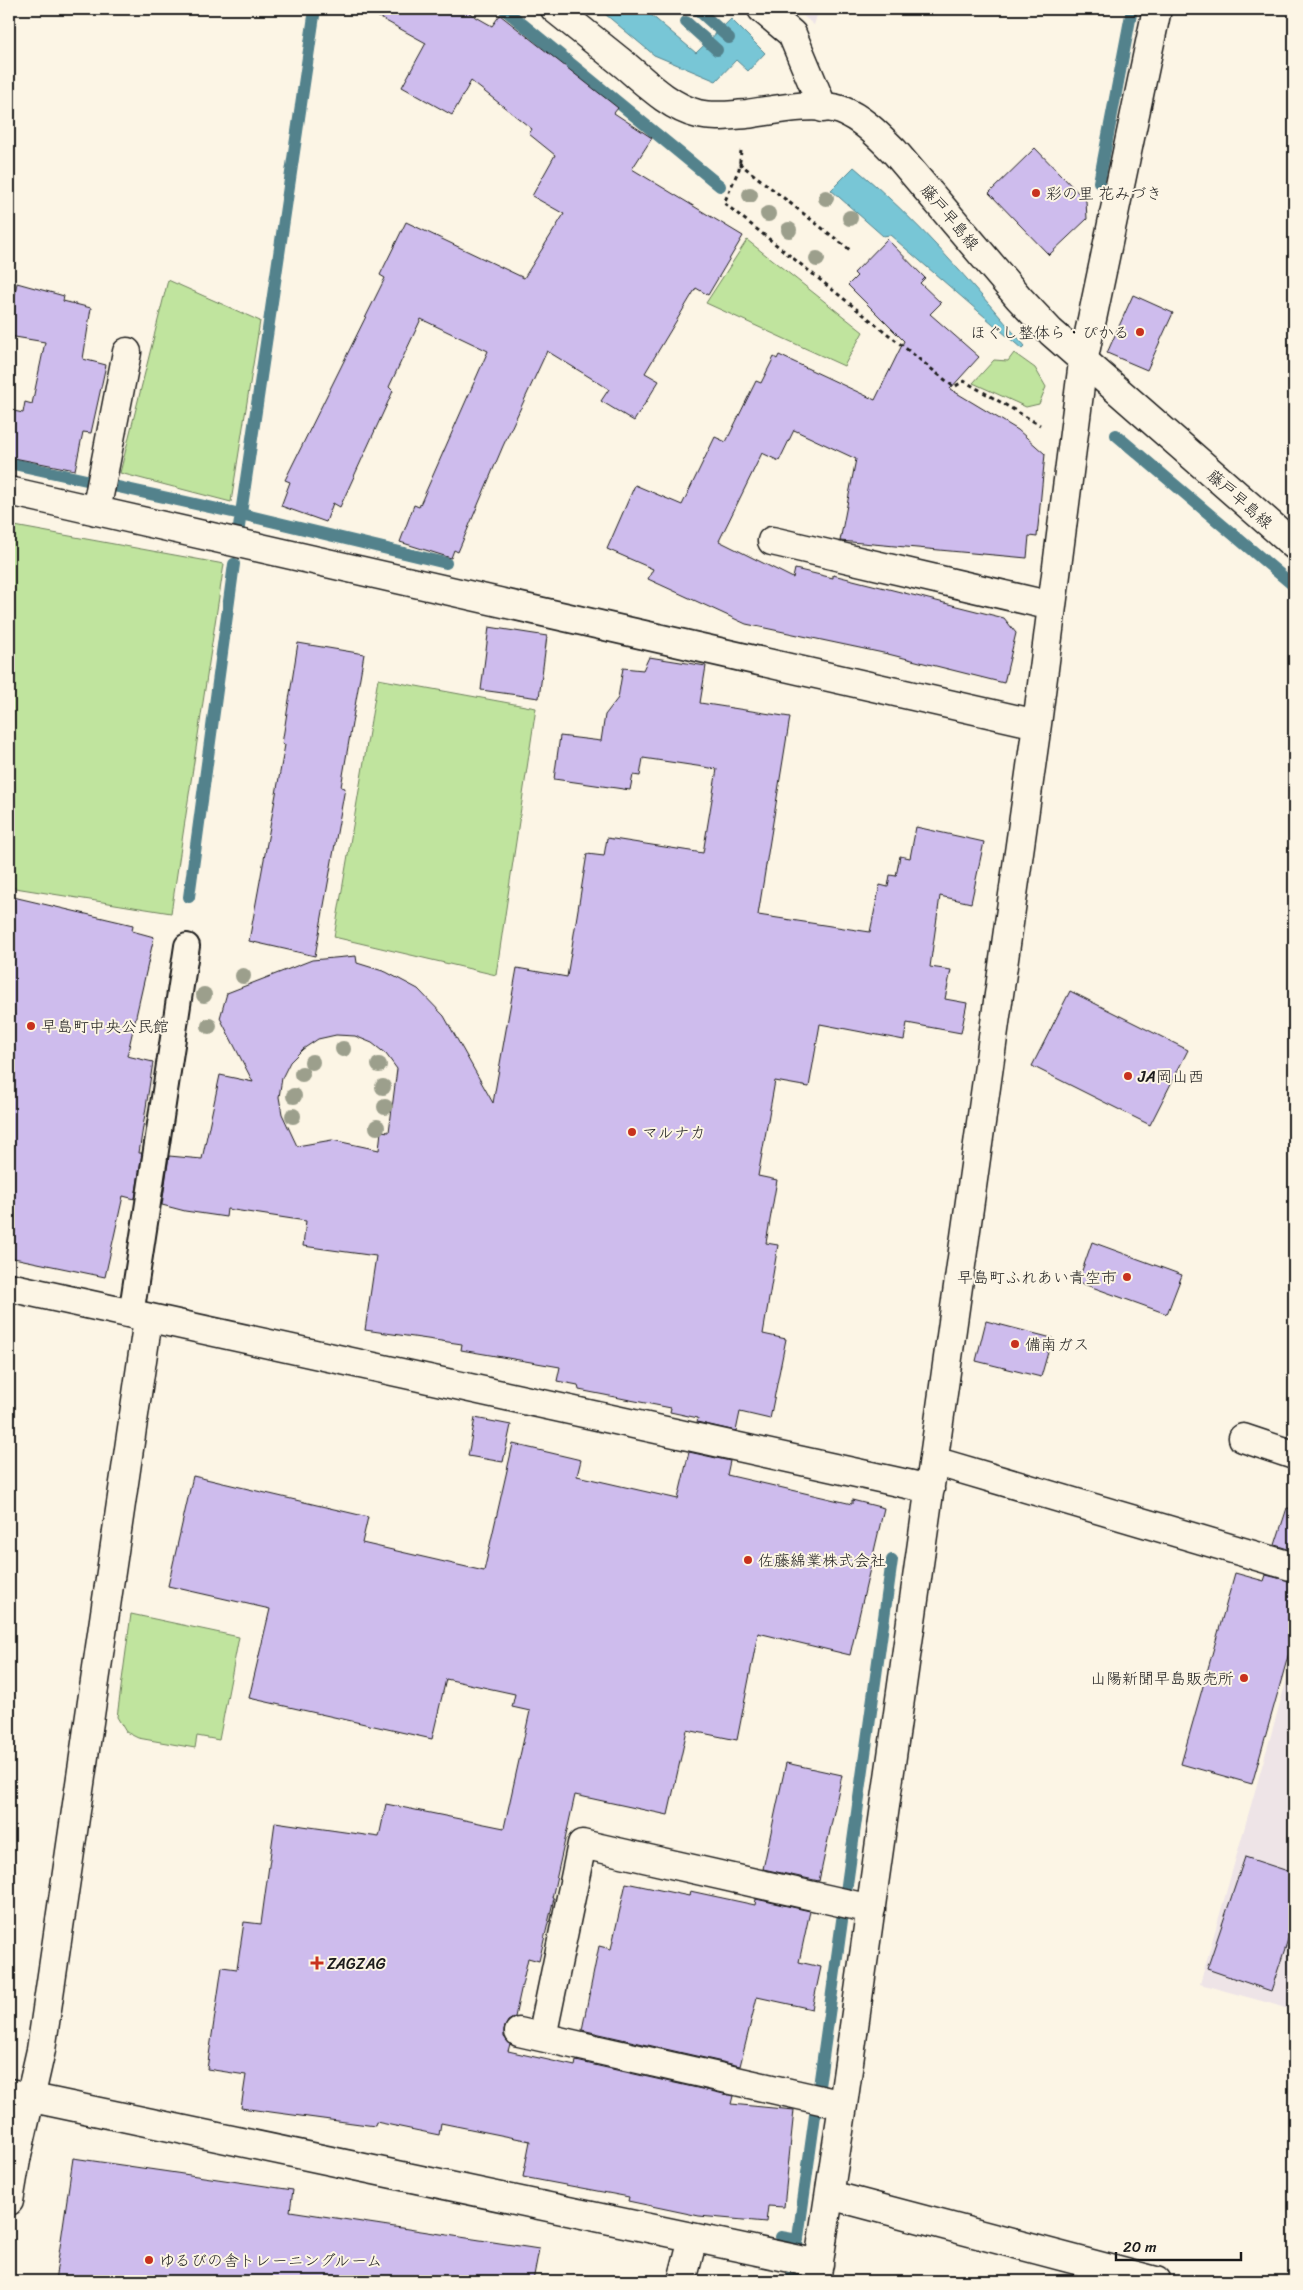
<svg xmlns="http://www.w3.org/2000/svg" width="1303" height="2290" viewBox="0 0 1303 2290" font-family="Sriracha,'Klee One',sans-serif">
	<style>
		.built { fill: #eee4e7 }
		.green { fill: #c0e49e; stroke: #6e805d }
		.water { fill: #78c6d6; stroke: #53828c }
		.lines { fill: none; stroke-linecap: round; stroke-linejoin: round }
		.stream { stroke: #53828c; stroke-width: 12 }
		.building { fill: #cebced; stroke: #1c1c1c; fill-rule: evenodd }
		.lane-casing { stroke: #1c1c1c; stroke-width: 28 }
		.street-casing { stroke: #1c1c1c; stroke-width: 31 }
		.secondary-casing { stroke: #1c1c1c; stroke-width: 31 }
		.path { stroke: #1c1c1c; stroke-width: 3; stroke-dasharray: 4 4; stroke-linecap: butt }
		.lane { stroke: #fcf5e5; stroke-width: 24 }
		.street { stroke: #fcf5e5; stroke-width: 28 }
		.secondary { stroke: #fcf5e5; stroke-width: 28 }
		.tree { fill: #9c9f8c }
		.poi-dot { fill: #c8321e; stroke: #fcf5e5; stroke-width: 2 }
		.labels { text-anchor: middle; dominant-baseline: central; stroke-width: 4; stroke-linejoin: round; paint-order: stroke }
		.poi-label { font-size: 16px; fill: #1c1c1c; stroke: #fcf5e5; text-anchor: start }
		.street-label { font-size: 16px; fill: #1c1c1c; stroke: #fcf5e5 }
	</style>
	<rect width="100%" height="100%" fill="#fcf5e5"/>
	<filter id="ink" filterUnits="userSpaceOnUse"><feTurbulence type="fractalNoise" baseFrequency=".02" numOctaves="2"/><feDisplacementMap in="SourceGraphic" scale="10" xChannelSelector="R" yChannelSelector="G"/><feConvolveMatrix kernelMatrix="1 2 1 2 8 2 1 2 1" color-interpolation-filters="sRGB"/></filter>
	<g filter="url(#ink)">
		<path class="built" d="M 795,9 L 819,9 L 814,25 Z
			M 1294,1654 L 1294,2010 L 1200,1984 Z"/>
		<path class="green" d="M 747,240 L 863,332 L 844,366 L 706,303 Z
			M 168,280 L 260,321 L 231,502 L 120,473 Z
			M 1014,353 L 1035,368 L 1046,387 L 1039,404 L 1026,407 L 973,383 L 994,360 L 1008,361 Z
			M 9,525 L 224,564 L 171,913 L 9,887 Z
			M 378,679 L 536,708 L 496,975 L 334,937 Z
			M 131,1614 L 239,1637 L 219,1740 L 197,1736 L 195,1748 L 138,1738 L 126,1732 L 117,1717 Z"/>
		<path class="water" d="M 599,9 L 644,9 L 696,53 L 731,19 L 765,53 L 748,71 L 736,60 L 716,81 L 654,55 Z
			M 854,167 C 918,220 971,283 1025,346 L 1022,349 L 890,235 L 883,236 L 831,190 Z"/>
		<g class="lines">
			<path class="stream" d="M 504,9 L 720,186
				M 697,9 L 729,38
				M 686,22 L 717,50
				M 1099,182 L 1132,9
				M 1116,435 L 1294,586
				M 9,463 L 241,514 L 446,563
				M 239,527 L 315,9
				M 189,897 L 234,564
				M 781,2237 L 798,2240
				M 792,2281 L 892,1560"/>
		</g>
		<path class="building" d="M 364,9 L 462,9 L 492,26 L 500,15 L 618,108 L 614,113 L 652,138 L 632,169 L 743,236 L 708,295 L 696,288 L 645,373 L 659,381 L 634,421 L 601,401 L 609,389 L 547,351 L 503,446 L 458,552 L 454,550 L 451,558 L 400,542 L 414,505 L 419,507 L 488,351 L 421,319 L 389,387 L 393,391 L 340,507 L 333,503 L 326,522 L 281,506 L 290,482 L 285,480 L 385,278 L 380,275 L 406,222 L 524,278 L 564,214 L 532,196 L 555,155 L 529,134 L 532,129 L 471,81 L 452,115 L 402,87 L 426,43 Z
			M 1035,148 L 1086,201 L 1087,219 L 1049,255 L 989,193 Z
			M 887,239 L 925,278 L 920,283 L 941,303 L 930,314 L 979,357 L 950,389 L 1018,430 L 1045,454 L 1037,537 L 1029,536 L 1027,558 L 840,541 L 856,459 L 794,430 L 779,461 L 762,453 L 719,541 L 793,578 L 795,569 L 833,578 L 833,575 L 1004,618 L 1016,633 L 1004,683 L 888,654 L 746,624 L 648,579 L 653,569 L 607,549 L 635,485 L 682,505 L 715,437 L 726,442 L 756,381 L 761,383 L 774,357 L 777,359 L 779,355 L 875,400 L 904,341 L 848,285 L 857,276 L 854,273 Z
			M 17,283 L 64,296 L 63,301 L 91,308 L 83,359 L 106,365 L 91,433 L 83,432 L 75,470 L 9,457 L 9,410 L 23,413 L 25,402 L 32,404 L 45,342 L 9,336 L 9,322 Z
			M 1133,295 L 1173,313 L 1147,370 L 1107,353 Z
			M 489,627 L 547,636 L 539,698 L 481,690 Z
			M 298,643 L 364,654 L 341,787 L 345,788 L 315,956 L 249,941 L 285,745 L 282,744 Z
			M 649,657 L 706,666 L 700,703 L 790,717 L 758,915 L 870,932 L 880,885 L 888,887 L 890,875 L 896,876 L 900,856 L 910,858 L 916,827 L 984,842 L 971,903 L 940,896 L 930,967 L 951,970 L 945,999 L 967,1003 L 961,1033 L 907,1023 L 904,1040 L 820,1024 L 809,1087 L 775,1081 L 758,1176 L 777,1180 L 766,1243 L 778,1245 L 763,1334 L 786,1339 L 770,1419 L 740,1412 L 736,1431 L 697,1422 L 698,1418 L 670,1412 L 671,1408 L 579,1390 L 578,1385 L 557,1381 L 560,1367 L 461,1350 L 462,1344 L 365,1330 L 376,1256 L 303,1246 L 306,1221 L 227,1209 L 226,1217 L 185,1211 L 162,1205 L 169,1156 L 202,1159 L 220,1075 L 253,1082 L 220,1018 L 227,993 L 312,960 L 356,956 L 357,963 L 386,972 L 418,989 L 444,1016 L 493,1103 L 517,968 L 567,977 L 587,854 L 604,856 L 607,838 L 703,853 L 717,769 L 643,758 L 640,776 L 633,775 L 630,790 L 554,779 L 560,736 L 601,741 L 605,715 L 618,698 L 623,668 L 643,670 ZM 336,1035 L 355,1036 L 372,1043 L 386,1054 L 397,1069 L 389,1132 L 381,1131 L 379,1150 L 332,1140 L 297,1146 L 282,1114 L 279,1097 L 282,1078 L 290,1062 L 303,1049 L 318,1039 Z
			M 9,896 L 133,925 L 132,931 L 154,937 L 127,1056 L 153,1062 L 139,1153 L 142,1153 L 135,1199 L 123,1196 L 105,1277 L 9,1257 Z
			M 1070,991 L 1188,1050 L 1150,1125 L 1032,1066 Z
			M 1092,1242 L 1182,1275 L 1167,1314 L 1078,1282 Z
			M 986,1321 L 1052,1338 L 1041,1377 L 976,1361 Z
			M 475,1418 L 511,1425 L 503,1462 L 468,1456 Z
			M 513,1444 L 581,1460 L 577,1476 L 678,1499 L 689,1452 L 730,1461 L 727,1475 L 852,1504 L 852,1500 L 884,1508 L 850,1655 L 758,1633 L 737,1740 L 687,1730 L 668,1815 L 575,1795 L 552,1898 L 554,1898 L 539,1961 L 528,1958 L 515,2017 L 508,2021 L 504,2029 L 504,2037 L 510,2044 L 508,2051 L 575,2066 L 576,2061 L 733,2096 L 731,2104 L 794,2110 L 784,2207 L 768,2206 L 766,2222 L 699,2216 L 628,2201 L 629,2197 L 523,2177 L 530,2141 L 441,2123 L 439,2135 L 376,2122 L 375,2126 L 241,2108 L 246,2075 L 207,2069 L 222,1967 L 237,1969 L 244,1922 L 261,1924 L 275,1822 L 379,1837 L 386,1804 L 504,1828 L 530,1711 L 512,1707 L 515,1694 L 446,1679 L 432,1739 L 249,1698 L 270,1609 L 168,1586 L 193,1476 L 368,1517 L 362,1543 L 484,1571 Z
			M 1287,1508 L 1294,1509 L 1294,1551 L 1275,1545 Z
			M 1235,1573 L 1264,1581 L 1266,1575 L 1294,1582 L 1294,1635 L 1252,1784 L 1181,1764 Z
			M 786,1763 L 842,1775 L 819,1881 L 763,1869 Z
			M 1245,1857 L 1294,1873 L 1294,1921 L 1271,1991 L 1207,1969 Z
			M 626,1883 L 689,1896 L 690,1891 L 755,1905 L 756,1899 L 810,1911 L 799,1962 L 821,1967 L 812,2009 L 757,1997 L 740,2066 L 582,2030 L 599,1946 L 611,1949 Z
			M 73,2158 L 293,2190 L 290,2211 L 539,2249 L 533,2281 L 55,2281 Z"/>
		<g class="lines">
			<defs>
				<path id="lane" d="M 131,1315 L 187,946"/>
				<path id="street" d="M 762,9 L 792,34 L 823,108
					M 9,491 L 1037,724
					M 96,511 L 127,352
					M 772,541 L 1052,606
					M 9,1287 L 930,1489
					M 1243,1438 L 1294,1455
					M 934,1461 L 1294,1567
					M 519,2032 L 843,2105
					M 542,2037 L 582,1844 L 871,1909
					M 9,2093 L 819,2264
					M 830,2195 L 1156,2281
					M 682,2281 L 693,2238
					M 816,2281 L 843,2105 L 1037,724 L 1083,362 L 1157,9"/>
				<path id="secondary" d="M 555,9 C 579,28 602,47 626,66 C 647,84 670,107 698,114 C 714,118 731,115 747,114 C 776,110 813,101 841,110 C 862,118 879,136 895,152 L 1019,298 L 1051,332 L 1294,545
					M 9,2201 L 16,2160 L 41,2050 L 148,1319"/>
			</defs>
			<use href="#lane" class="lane-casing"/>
			<use href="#street" class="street-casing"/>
			<use href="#secondary" class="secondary-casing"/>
			<path class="path" d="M 741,151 L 739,169 L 724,203 L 954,387 L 964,381 L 1040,425
				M 739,163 L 850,250"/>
			<use href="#lane" class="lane"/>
			<use href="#street" class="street"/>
			<use href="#secondary" class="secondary"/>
		</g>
		<g class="tree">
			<circle cx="750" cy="195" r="8"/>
			<circle cx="826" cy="198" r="8"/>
			<circle cx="768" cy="214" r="8"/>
			<circle cx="850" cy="218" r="8"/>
			<circle cx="789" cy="230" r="8"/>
			<circle cx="817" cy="259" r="8"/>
			<circle cx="243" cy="976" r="8"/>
			<circle cx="204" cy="995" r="8"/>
			<circle cx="209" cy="1026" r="8"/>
			<circle cx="343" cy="1049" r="8"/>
			<circle cx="312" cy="1062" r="8"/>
			<circle cx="379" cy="1065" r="8"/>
			<circle cx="302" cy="1074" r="8"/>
			<circle cx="383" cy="1087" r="8"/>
			<circle cx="294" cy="1096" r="8"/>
			<circle cx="385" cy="1107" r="8"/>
			<circle cx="293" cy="1116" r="8"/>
			<circle cx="377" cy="1127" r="8"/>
		</g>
	</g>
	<g class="poi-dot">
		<circle cx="1036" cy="193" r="5"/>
		<circle cx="1140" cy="332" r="5"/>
		<circle cx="31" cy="1026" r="5"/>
		<circle cx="1128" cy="1076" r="5"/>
		<circle cx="632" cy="1132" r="5"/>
		<circle cx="1127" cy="1277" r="5"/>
		<circle cx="1015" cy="1344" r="5"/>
		<circle cx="748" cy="1560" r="5"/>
		<circle cx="1244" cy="1678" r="5"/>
		<path d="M314.5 1955.5h5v5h5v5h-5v5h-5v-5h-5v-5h5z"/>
		<circle cx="149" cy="2260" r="5"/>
	</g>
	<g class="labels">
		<g class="poi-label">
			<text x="1046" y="193">彩の里 花みづき</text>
			<text x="1130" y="332" text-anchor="end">ほぐし整体ら・ぴかる</text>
			<text x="41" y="1026">早島町中央公民館</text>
			<text x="1138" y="1076">JA岡山西</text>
			<text x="642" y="1132">マルナカ</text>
			<text x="1117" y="1277" text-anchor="end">早島町ふれあい青空市</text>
			<text x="1025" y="1344">備南ガス</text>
			<text x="758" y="1560">佐藤綿業株式会社</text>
			<text x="1234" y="1678" text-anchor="end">山陽新聞早島販売所</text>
			<text x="327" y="1963">ZAGZAG</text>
			<text x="159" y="2260">ゆるびの舎トレーニングルーム</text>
		</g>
		<g class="street-label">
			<text transform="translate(950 217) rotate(50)">藤戸早島線</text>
			<text transform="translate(1240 499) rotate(41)">藤戸早島線</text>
		</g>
	</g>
	<rect width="1303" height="2290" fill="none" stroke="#fcf5e5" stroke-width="30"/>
	<rect x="15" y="15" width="1273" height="2260" fill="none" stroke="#1c1c1c" stroke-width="2" filter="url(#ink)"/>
	<path d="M1116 2252v8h125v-8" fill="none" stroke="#1c1c1c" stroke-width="2.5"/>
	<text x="1123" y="2252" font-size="15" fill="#1c1c1c" stroke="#fcf5e5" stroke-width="4" paint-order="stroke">20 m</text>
</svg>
